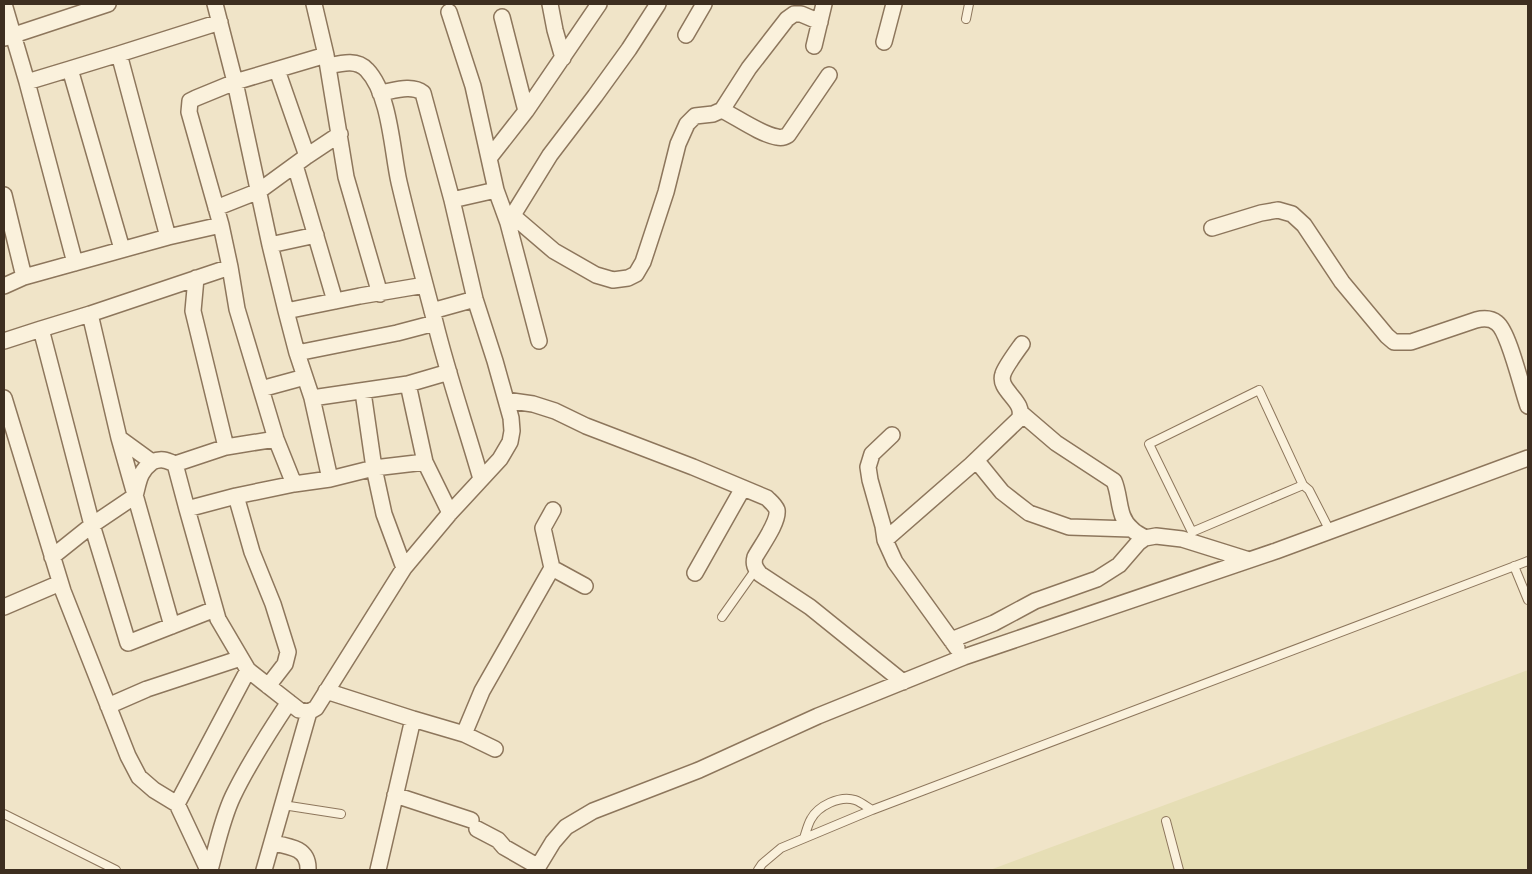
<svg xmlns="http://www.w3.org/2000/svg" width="1532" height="874" viewBox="0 0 1532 874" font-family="'Libre Baskerville',serif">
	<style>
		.farmland { fill: #e6deb5 }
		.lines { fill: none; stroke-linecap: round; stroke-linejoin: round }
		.lane-casing { stroke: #8d765c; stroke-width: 10 }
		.street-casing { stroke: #8d765c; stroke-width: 18 }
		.lane { stroke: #faf1dc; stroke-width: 8 }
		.street { stroke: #faf1dc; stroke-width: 15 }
	</style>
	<rect width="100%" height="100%" fill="#f0e4c8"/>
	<path class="farmland" d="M 1528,670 L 1528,870 L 990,870 Z"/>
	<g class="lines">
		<defs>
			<path id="lane" d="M 966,19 L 969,4
				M 1303,485 L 1259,390 L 1149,444 L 1192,532 L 1303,485 L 1309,490 L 1330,531
				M 1514,566 L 1528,600
				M 722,617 L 756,569
				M 283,805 L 341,814
				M 4,814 L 116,870
				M 1166,821 L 1179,870
				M 804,838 C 806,832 808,824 811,819 C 818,806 840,795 855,800 C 861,802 867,807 872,810
				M 758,870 L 762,864 L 781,848 L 872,810 L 1528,561"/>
			<path id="street" d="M 4,4 L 27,82 L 75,263
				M 215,4 L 235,82 L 270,245 L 286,311 L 297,353 L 312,398 L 330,479
				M 314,4 L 326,55 L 346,177 L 380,294
				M 550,4 L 555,30 L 563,58
				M 449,12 L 473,86 L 496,190 L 508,223 L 539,341
				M 502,17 L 526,111
				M 686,35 L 704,4
				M 5,38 L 108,4
				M 884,42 L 894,4
				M 814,46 L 824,4
				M 119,54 L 220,22
				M 326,55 L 235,82 L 196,98 L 190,101 L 189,112 L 221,225 L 230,267 L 237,309 L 276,439 L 294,484 L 330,479 L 374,468 L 425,462
				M 328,66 C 342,63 357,59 367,70 C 390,94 392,151 399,182 C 410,229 423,276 435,322 C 448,375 466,427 481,479
				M 70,69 L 119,54 L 168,237
				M 277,70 L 307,156
				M 27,82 L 70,69 L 122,249
				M 722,110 C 736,117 762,135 777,137 C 781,138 785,137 788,135 L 829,75
				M 490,157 L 526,111 L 599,4
				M 295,165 L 335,301
				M 4,195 L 24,277 L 4,286
				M 452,200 L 496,190
				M 216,208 L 259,191 L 307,156 L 340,134
				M 512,215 L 554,251 L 596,275 L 613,280 L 628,278 L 636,274 L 643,262 L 666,192 L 678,144 L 687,124 L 695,116 L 713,114 L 722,110 L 749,68 L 787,19 L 794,14 L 801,14 L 820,22
				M 508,223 L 550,155 L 595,96 L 629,49 L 658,4
				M 1212,228 L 1261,213 L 1278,210 L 1292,214 L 1304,225 L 1342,282 L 1387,336 L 1394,342 L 1411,342 L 1476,320 C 1484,318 1491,318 1497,323 C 1509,332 1522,390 1528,406
				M 270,245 L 316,235
				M 24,277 L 168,237 L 221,225
				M 196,278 L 193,311 L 226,447
				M 286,311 L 360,296 L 425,285
				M 432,311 L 475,299
				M 90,314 L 230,267
				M 41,329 L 90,314 L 119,438 L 172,626
				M 4,341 L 41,329 L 92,525 L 128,643 L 215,609
				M 297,353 L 397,333 L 435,323
				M 408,384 L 425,462 L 450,513
				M 261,389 L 305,377
				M 363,392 L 374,468 L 384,514 L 404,568
				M 4,398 L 63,591 L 128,756 L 139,777 L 154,790 L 177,804 L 208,870
				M 312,398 L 408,384 L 449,372
				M 506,400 L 533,404 L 555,411 L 586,426 L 693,467 L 767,498 C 771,502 775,505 777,510 C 779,522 761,546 755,557 C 753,564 755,568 760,574 L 810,607 L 903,682
				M 1021,413 L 1056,443 L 1114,481 C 1121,497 1117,517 1132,529 C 1135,533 1141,535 1145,538
				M 892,435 L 872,454 L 868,467 L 870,480 L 883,526 L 885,540 L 895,562 L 957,648
				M 119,438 L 152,462 C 161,458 166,460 175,464 L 226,447 L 276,439
				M 976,460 L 1002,492 L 1029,513 L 1069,527 L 1131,529
				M 175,464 L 187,509
				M 294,484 L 236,496 L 187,509 L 218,619 L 248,670 L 299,710 L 309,712 L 316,708 L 404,568 L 450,513 L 500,459 L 510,442 L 512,431 L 511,418 L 495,361 L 475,299 L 452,200 L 423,93 C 412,84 393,91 380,93
				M 236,496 L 252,552 L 273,604 L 288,652 L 285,664 L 268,686
				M 885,540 L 971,465 L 1019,419 C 1027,401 997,391 1003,374 C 1005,367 1017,351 1022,344
				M 52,557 L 92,525 L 135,496 C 139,481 139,472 152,462
				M 552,568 L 585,586
				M 695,573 L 743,488
				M 4,607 L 60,583
				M 951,640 L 994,623 L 1035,601 L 1097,579 L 1119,565 L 1138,543 L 1145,538 L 1156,536 L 1182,539 L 1249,560
				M 326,691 L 413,719 L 464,734 L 495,749
				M 108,706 L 147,689 L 241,658
				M 464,734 L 482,691 L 552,568 L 543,528 L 553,510
				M 395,795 L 471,820
				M 177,804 L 248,670
				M 477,829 L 498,840 L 504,847 L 537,866
				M 272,843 C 289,846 309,848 308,870
				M 210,870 C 217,845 222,819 233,796 C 249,763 269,732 289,702
				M 264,870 L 309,712
				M 378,870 L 413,719
				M 536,870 L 553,842 L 566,827 L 593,811 L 699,770 L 818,716 L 964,657 L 1276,551 L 1528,458"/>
		</defs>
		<use href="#lane" class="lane-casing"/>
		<use href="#street" class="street-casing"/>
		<use href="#lane" class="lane"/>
		<use href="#street" class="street"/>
	</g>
	<rect width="1532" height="874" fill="none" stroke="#3d2e20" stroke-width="10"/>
</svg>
